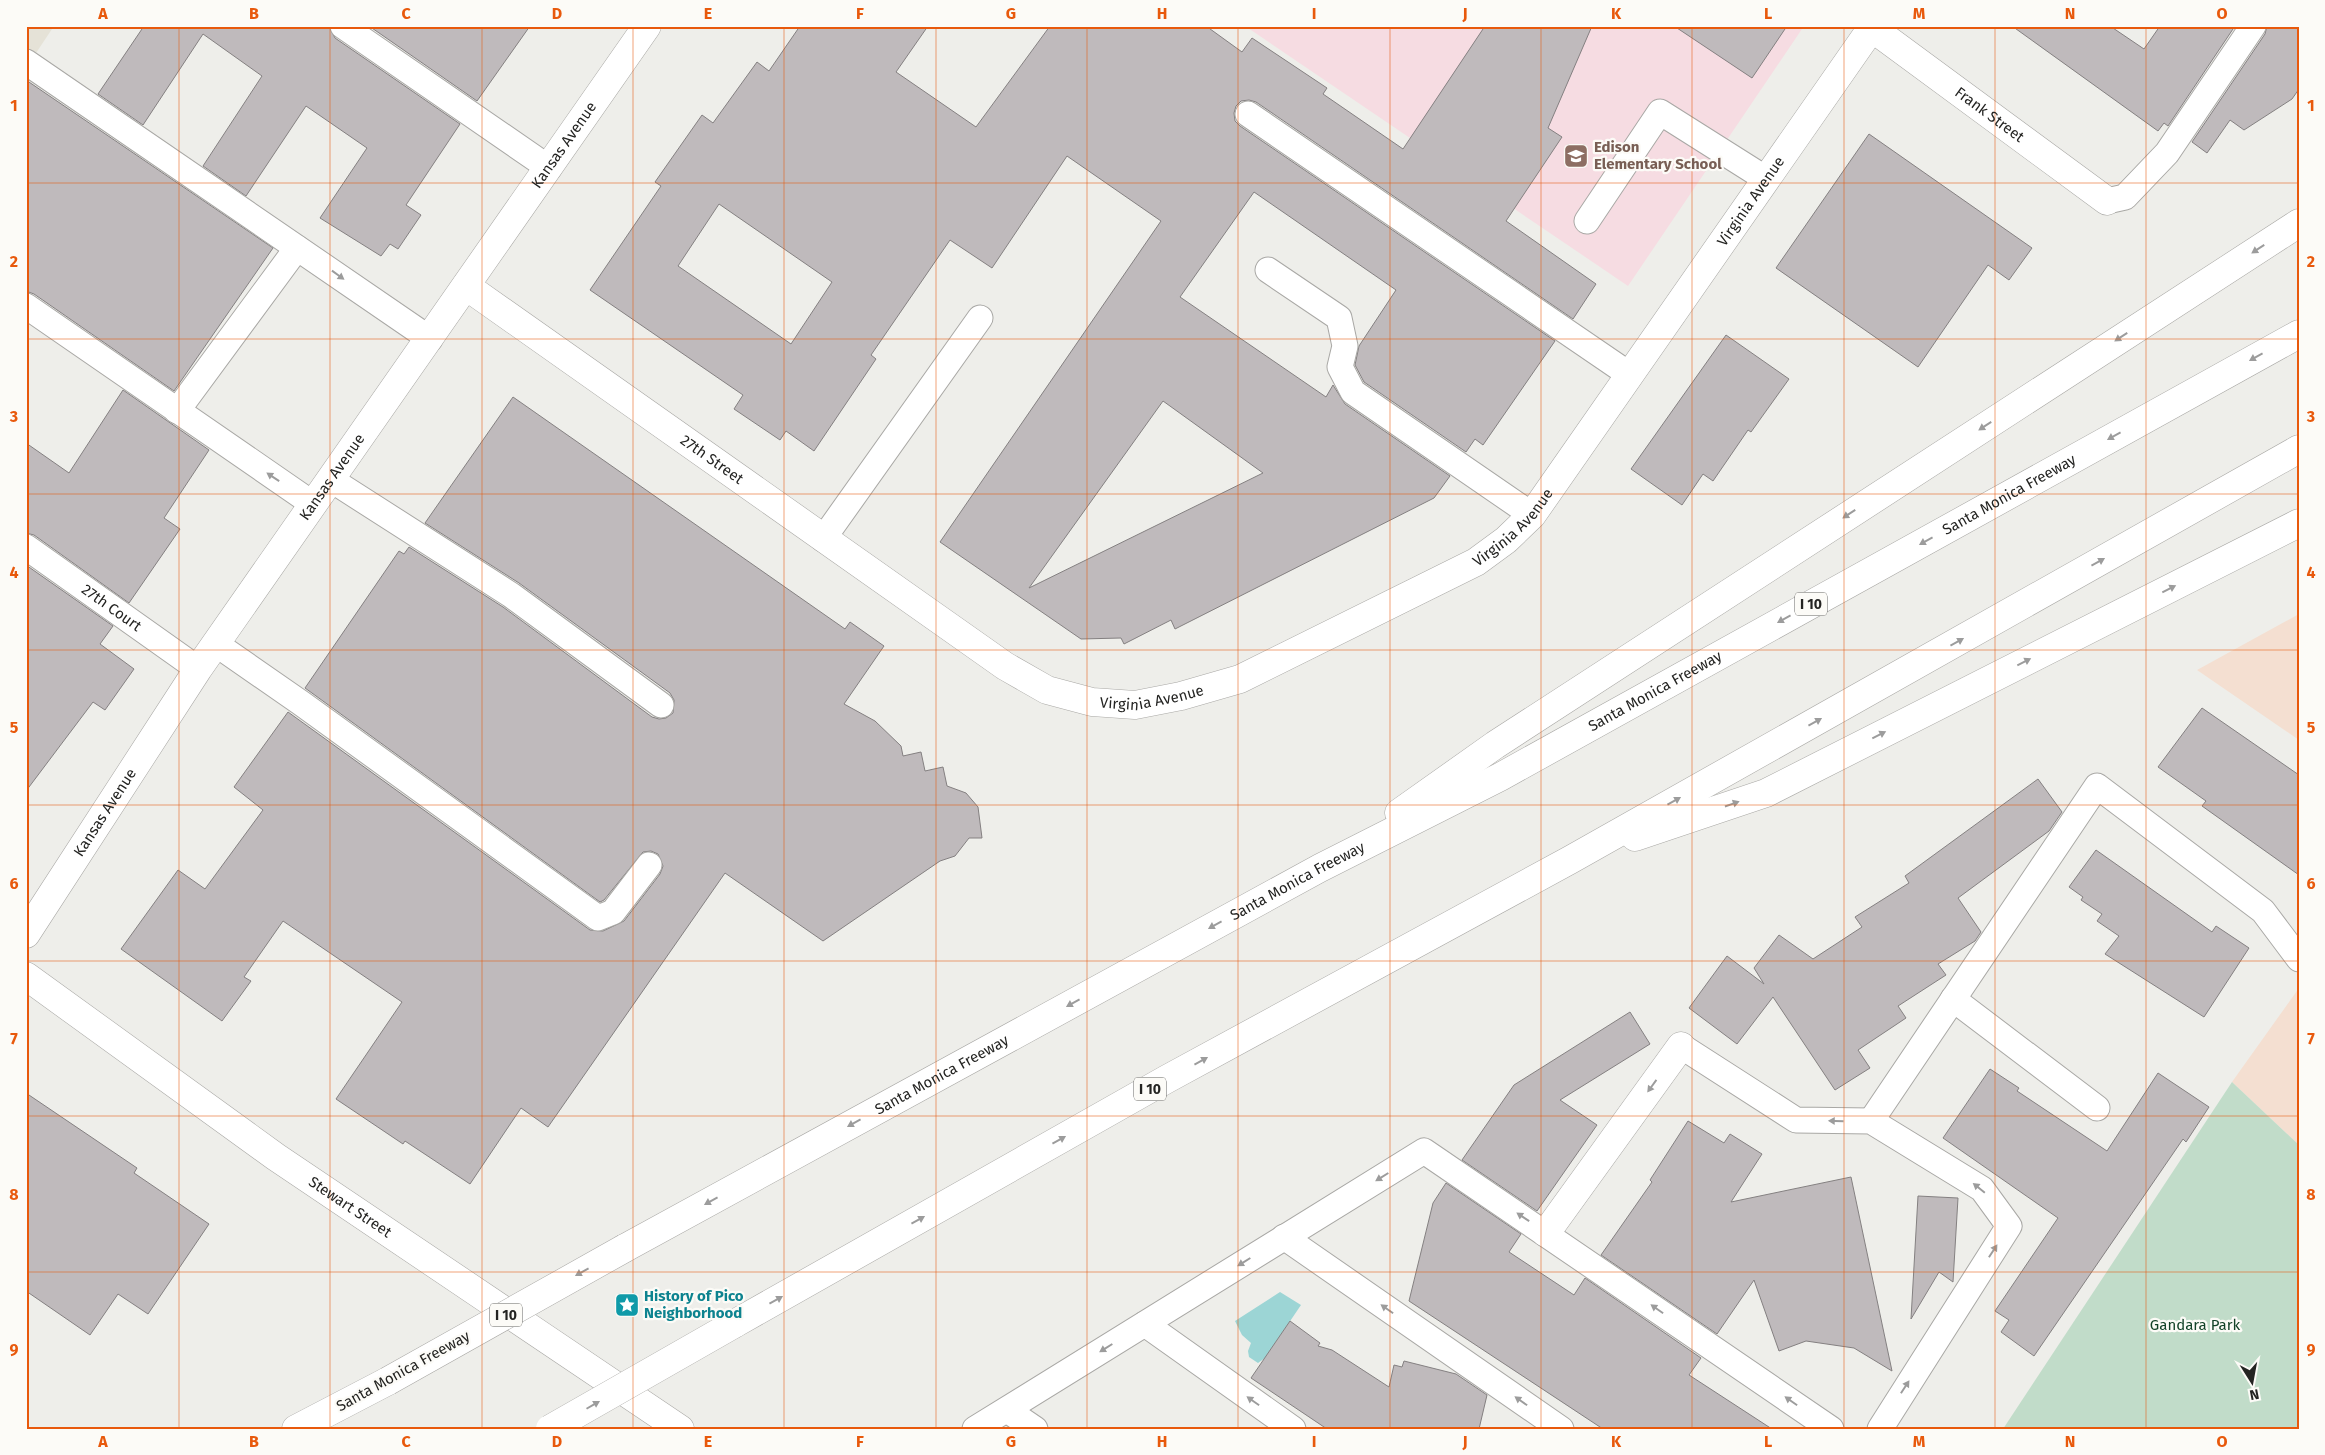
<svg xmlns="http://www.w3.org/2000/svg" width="2325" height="1455" viewBox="0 0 2325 1455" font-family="'Fira Sans',sans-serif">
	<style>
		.built { fill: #e5e2d7 }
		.industrial { fill: #f4dfd1 }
		.education { fill: #f6dce2 }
		.green { fill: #c1dcc9 }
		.water { fill: #9cd5d5 }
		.building { fill: #bfbabc; stroke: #848081; fill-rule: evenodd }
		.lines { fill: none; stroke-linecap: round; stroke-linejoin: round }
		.service-casing { stroke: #a9a8a5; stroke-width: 27 }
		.minor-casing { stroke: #a9a8a5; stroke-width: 29 }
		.tertiary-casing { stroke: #a9a8a5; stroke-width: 29 }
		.motorway-casing { stroke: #a9a8a5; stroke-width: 29 }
		.service { stroke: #fff; stroke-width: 25 }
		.minor { stroke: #fff; stroke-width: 28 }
		.tertiary { stroke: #fff; stroke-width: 28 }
		.motorway { stroke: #fff; stroke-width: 28 }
		.motorway-bridge-casing { stroke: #a9a8a5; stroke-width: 29; stroke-linecap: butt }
		.motorway-bridge { stroke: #fff; stroke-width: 28 }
		.oneway { fill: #9c9c9c }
		.grid { fill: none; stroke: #e8590c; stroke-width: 1; stroke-opacity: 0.55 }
		.labels { text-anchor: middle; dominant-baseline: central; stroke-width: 4.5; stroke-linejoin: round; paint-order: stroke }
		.shield { fill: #fcfbf7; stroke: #656462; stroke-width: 1 }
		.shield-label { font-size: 14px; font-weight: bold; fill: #242422 }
		.street-label { font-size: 15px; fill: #242422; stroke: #fcfbf7 }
		.education-label { font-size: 15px; font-weight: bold; fill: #785e54; stroke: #fcfbf7; text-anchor: start }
		.culture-label { font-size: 15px; font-weight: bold; fill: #0d838f; stroke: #fcfbf7; text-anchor: start }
		.park-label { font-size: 15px; fill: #124227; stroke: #fcfbf7 }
		.neatline { fill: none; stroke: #e8590c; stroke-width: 2 }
		.grid-label { font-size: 16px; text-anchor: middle; font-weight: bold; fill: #e8590c }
	</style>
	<rect width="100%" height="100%" fill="#eeeeea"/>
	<path class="built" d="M 26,26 L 54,26 L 36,53 L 26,47 Z"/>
	<path class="industrial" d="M 2299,614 L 2299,740 L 2197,670 Z
		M 2299,988 L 2299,1145 L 2232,1082 Z"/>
	<path class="education" d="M 1245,26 L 1804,26 L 1628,286 Z"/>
	<path class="green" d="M 2232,1082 L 2299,1145 L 2299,1429 L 2003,1429 Z"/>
	<path class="water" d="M 1280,1292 L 1301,1305 L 1265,1358 L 1258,1363 L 1249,1357 L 1248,1351 L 1251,1343 L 1242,1335 L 1235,1321 Z"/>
	<path class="building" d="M 144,26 L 329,26 L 335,38 L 460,124 L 406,205 L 421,215 L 398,249 L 390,244 L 381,256 L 320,218 L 367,148 L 306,106 L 246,196 L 203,166 L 262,76 L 203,34 L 143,125 L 98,94 Z
		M 369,26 L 530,26 L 477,101 Z
		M 800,26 L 928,26 L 896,72 L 976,127 L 1050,26 L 1206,26 L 1242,52 L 1252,38 L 1327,88 L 1323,94 L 1403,149 L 1485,26 L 1592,26 L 1548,128 L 1562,137 L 1506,221 L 1596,284 L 1573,319 L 1256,102 L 1249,100 L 1241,101 L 1236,106 L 1234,113 L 1235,121 L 1240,126 L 1555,341 L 1483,445 L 1475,439 L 1466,452 L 1364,382 L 1355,365 L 1359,346 L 1396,290 L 1254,192 L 1180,297 L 1326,397 L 1333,385 L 1345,404 L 1450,476 L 1434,498 L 1175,629 L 1171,620 L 1124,644 L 1121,638 L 1081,639 L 940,542 L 1161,221 L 1067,156 L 992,268 L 950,240 L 871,355 L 876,359 L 814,451 L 786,431 L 780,440 L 734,409 L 743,395 L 590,290 L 661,186 L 655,182 L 702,115 L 713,123 L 757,62 L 769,71 ZM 719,204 L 832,282 L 791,344 L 678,266 ZM 1163,401 L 1263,473 L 1029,588 Z
		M 1674,26 L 1787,26 L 1752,78 Z
		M 2012,26 L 2110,26 L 2144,49 L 2160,26 L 2235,26 L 2168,126 L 2164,123 L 2158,131 Z
		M 2267,26 L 2299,26 L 2299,89 L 2292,99 L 2244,130 L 2230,120 L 2207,153 L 2192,142 L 2265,34 Z
		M 26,80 L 273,248 L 174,391 L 34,294 L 26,291 Z
		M 1869,134 L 2032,248 L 2009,280 L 1988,265 L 1918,367 L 1776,268 Z
		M 1726,335 L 1789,379 L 1751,432 L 1748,430 L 1713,481 L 1703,474 L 1682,505 L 1631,469 Z
		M 123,390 L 209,450 L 164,518 L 180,529 L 129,603 L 34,535 L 26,533 L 26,443 L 69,473 Z
		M 513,397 L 845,629 L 850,622 L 884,646 L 844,704 L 875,721 L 901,746 L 903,756 L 921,752 L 925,771 L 943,767 L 947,786 L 966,793 L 978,807 L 982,838 L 969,838 L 955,856 L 940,861 L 823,941 L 725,873 L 548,1127 L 521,1108 L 470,1184 L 405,1141 L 403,1144 L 336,1099 L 402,1002 L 283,921 L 244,977 L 251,981 L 222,1021 L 121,949 L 178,870 L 205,889 L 263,810 L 234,787 L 288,712 L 590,930 L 603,931 L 624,921 L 660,874 L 663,866 L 658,854 L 651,851 L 643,852 L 604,900 L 600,902 L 305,688 L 399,551 L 404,554 L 409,547 L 503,607 L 652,717 L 659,719 L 666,718 L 673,713 L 674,700 L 670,693 L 519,583 L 425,523 Z
		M 26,565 L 113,626 L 100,644 L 134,669 L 105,710 L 93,702 L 26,791 Z
		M 2202,708 L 2299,775 L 2299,875 L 2202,806 L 2206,801 L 2158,767 Z
		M 2038,779 L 2062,812 L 2049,831 L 1958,898 L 1981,932 L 1975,941 L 1938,964 L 1946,975 L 1898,1006 L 1906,1018 L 1858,1050 L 1870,1068 L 1835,1090 L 1773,997 L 1737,1044 L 1689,1008 L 1727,956 L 1764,984 L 1754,968 L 1779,935 L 1813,959 L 1862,927 L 1855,917 L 1909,883 L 1905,876 Z
		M 2096,850 L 2212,932 L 2216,926 L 2249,948 L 2204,1017 L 2105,954 L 2119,936 L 2097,921 L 2102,914 L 2081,900 L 2083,897 L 2069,887 Z
		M 1630,1012 L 1650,1044 L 1560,1100 L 1597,1125 L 1537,1211 L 1462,1160 L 1514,1085 Z
		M 1990,1069 L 2019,1088 L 2017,1091 L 2107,1151 L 2158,1073 L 2209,1107 L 2186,1142 L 2183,1139 L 2034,1356 L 2001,1332 L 2009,1320 L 1995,1311 L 2058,1218 L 1943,1138 Z
		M 26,1093 L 137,1168 L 134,1173 L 209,1224 L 148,1314 L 118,1294 L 90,1335 L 26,1291 Z
		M 1688,1121 L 1724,1143 L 1730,1134 L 1762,1154 L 1731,1202 L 1851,1177 L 1892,1371 L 1854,1348 L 1806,1341 L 1779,1351 L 1754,1280 L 1717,1334 L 1601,1255 L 1652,1182 L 1650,1180 Z
		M 1446,1183 L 1521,1234 L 1509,1252 L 1574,1295 L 1585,1278 L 1701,1358 L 1689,1375 L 1772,1429 L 1603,1429 L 1409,1301 L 1433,1203 Z
		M 1918,1196 L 1958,1198 L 1953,1282 L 1939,1272 L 1911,1319 Z
		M 1290,1321 L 1320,1343 L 1318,1346 L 1332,1350 L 1389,1387 L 1394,1365 L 1402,1367 L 1404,1361 L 1456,1374 L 1487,1395 L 1479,1429 L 1327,1429 L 1251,1378 Z"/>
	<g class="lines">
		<defs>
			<g id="service">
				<path d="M 343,26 L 549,168"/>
				<path d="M 26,62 L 430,339"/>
				<path d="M 1248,114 L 1630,375"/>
				<path d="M 2107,201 L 2125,197 L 2167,153 L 2253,26"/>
				<path d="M 1587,221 L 1660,112 L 1766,179"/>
				<path d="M 1268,270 L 1339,318 L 1345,346 L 1340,367 L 1353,392 L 1532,515"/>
				<path d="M 26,306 L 313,504"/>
				<path d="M 177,411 L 297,248"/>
				<path d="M 330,479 L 511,595 L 661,705"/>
				<path d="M 823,539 L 980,318"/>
				<path id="s1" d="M 26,547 L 198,669"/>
				<path d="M 216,644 L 301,703 L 598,918 L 613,912 L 649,865"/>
				<path d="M 1953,999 L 2097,1108"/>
				<path d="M 1681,1046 L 1796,1120 L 1871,1121 L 1982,1189 L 2009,1226 L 1880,1429"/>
				<path d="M 1871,1121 L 2097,786 L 2263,911 L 2299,959"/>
				<path d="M 1284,1237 L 1561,1429"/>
				<path d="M 1145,1324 L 1293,1429"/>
				<path d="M 1007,1410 L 1035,1429"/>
				<path d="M 975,1429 L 1424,1151 L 1831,1429"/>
			</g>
			<g id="minor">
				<path id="s2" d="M 1872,28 L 2107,201"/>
				<path id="s3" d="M 466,286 L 1005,666 L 1047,690 L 1092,702 L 1135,705 L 1181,696 L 1240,679 L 1476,562 L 1506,540 L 1532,515 L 1873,26"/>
				<path id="s4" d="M 26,934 L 198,669 L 647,26"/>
				<path d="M 1546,1233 L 1681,1046"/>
			</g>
			<g id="tertiary">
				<path id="s5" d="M 26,976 L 276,1157 L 680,1429"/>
			</g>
			<g id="motorway">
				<path d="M 1399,813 L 1495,745 L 2299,223"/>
				<path d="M 1635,837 L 1766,793 L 2299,523"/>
				<path id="s6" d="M 625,1248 L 1320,868 L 1500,777 L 2299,334"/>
				<path d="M 734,1324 L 1167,1079 L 1570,860 L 2299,449"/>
				<path d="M 296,1429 L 388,1381"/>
			</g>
		</defs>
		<use href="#service" class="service-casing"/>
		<use href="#minor" class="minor-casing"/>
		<use href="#tertiary" class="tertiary-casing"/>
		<use href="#motorway" class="motorway-casing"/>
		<use href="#service" class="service"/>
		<use href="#minor" class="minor"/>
		<use href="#tertiary" class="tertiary"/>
		<use href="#motorway" class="motorway"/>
		<defs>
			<path id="motorway-bridge" d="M 388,1381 L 625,1248
				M 550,1429 L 734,1324"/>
		</defs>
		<use href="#motorway-bridge" class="motorway-bridge-casing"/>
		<use href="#motorway-bridge" class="motorway-bridge"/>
	</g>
	<defs><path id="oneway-solid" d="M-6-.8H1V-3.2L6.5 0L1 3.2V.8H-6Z" transform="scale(1.25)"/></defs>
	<g class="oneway">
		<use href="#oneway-solid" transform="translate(2258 249) rotate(147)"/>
		<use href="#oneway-solid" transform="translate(338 275) rotate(36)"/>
		<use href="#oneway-solid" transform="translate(2121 337) rotate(147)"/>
		<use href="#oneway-solid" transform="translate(2256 357) rotate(151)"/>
		<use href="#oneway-solid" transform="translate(1985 426) rotate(147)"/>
		<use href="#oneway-solid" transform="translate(2114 436) rotate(151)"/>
		<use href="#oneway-solid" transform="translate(273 477) rotate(-146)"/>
		<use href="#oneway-solid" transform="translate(1849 514) rotate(147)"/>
		<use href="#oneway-solid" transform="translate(1926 541) rotate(151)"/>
		<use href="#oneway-solid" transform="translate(2098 562) rotate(-29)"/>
		<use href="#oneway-solid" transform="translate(2169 589) rotate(-27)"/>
		<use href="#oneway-solid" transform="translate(1784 619) rotate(151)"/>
		<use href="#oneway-solid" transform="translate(1957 642) rotate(-29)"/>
		<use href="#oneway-solid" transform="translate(2024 662) rotate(-27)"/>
		<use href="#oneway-solid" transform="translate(1815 722) rotate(-29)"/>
		<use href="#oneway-solid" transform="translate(1879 735) rotate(-27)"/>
		<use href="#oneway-solid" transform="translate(1674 801) rotate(-29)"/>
		<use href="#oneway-solid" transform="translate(1732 804) rotate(-19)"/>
		<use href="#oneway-solid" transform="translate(1215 925) rotate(151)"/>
		<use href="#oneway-solid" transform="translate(1073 1003) rotate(151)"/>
		<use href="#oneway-solid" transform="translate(1201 1061) rotate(-29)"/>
		<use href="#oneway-solid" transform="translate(1652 1086) rotate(126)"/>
		<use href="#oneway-solid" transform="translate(1836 1121) rotate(-179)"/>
		<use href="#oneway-solid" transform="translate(854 1123) rotate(151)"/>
		<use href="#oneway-solid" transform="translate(1059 1140) rotate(-29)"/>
		<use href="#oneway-solid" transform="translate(1382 1177) rotate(148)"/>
		<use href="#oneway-solid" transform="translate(1979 1188) rotate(-141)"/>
		<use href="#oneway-solid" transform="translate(711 1201) rotate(151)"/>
		<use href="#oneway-solid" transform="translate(1523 1217) rotate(-146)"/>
		<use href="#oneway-solid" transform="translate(918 1220) rotate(-29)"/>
		<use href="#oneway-solid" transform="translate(1993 1251) rotate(-57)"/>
		<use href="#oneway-solid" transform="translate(1244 1262) rotate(148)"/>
		<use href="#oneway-solid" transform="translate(582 1272) rotate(151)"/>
		<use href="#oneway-solid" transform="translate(776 1300) rotate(-29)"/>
		<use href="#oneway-solid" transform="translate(1387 1309) rotate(-145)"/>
		<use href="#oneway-solid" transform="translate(1657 1309) rotate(-145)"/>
		<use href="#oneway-solid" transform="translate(1106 1348) rotate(148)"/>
		<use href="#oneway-solid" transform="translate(1905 1387) rotate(-57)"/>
		<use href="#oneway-solid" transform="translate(1253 1401) rotate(-145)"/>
		<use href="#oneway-solid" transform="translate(1521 1401) rotate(-145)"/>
		<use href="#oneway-solid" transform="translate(1791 1401) rotate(-145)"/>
		<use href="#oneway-solid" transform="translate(593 1405) rotate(-30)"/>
	</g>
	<path class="grid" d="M 179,26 L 179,1429M 330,26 L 330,1429M 482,26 L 482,1429M 633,26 L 633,1429M 784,26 L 784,1429M 936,26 L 936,1429M 1087,26 L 1087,1429M 1238,26 L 1238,1429M 1390,26 L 1390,1429M 1541,26 L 1541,1429M 1692,26 L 1692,1429M 1844,26 L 1844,1429M 1995,26 L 1995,1429M 2146,26 L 2146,1429M 26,183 L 2299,183M 26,339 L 2299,339M 26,494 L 2299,494M 26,650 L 2299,650M 26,805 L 2299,805M 26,961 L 2299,961M 26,1116 L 2299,1116M 26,1272 L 2299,1272"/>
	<defs>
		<symbol id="school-square" viewBox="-11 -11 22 22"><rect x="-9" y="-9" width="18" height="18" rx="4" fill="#8d6e63" stroke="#fcfbf7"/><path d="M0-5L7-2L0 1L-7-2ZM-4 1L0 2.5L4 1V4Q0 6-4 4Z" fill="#fff"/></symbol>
		<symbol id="sight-square" viewBox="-11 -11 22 22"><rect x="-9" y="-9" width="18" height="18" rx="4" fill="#0f9aa8" stroke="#fcfbf7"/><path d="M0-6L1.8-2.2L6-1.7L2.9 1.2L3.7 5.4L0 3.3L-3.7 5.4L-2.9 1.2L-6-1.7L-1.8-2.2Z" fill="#fff"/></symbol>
	</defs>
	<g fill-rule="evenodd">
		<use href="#school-square" x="1562" y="142" width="28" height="28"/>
		<use href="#sight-square" x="613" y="1291" width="28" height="28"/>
	</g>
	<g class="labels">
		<g class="shield">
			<rect x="1795" y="592.5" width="32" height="23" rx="4"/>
			<rect x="1134" y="1077.5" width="32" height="23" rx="4"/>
			<rect x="490" y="1303.5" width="32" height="23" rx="4"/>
		</g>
		<g class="shield-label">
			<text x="1811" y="604">I 10</text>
			<text x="1150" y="1089">I 10</text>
			<text x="506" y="1315">I 10</text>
		</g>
		<g class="street-label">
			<text stroke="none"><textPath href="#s2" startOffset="146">Frank Street</textPath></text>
			<text stroke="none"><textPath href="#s4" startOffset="955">Kansas Avenue</textPath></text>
			<text stroke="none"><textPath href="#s3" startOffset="1625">Virginia Avenue</textPath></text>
			<text stroke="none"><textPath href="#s3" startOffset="301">27th Street</textPath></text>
			<text stroke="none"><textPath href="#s4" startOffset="550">Kansas Avenue</textPath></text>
			<text stroke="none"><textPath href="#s6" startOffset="1576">Santa Monica Freeway</textPath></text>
			<text stroke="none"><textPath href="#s3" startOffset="1220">Virginia Avenue</textPath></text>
			<text stroke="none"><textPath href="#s1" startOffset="105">27th Court</textPath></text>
			<text stroke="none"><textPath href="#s6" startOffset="1171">Santa Monica Freeway</textPath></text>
			<text stroke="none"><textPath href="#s3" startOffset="815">Virginia Avenue</textPath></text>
			<text stroke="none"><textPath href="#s4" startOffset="145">Kansas Avenue</textPath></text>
			<text stroke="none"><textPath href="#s6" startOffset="766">Santa Monica Freeway</textPath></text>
			<text stroke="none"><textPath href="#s6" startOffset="361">Santa Monica Freeway</textPath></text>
			<text stroke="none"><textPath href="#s5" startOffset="398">Stewart Street</textPath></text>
			<text transform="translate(403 1371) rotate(-29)">Santa Monica Freeway</text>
		</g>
		<g class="education-label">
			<text x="1594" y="147">Edison<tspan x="1594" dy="17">Elementary School</tspan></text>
		</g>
		<g class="culture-label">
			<text x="644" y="1296">History of Pico<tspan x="644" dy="17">Neighborhood</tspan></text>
		</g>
		<g class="park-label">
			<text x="2195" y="1325">Gandara Park</text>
		</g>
	</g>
	<rect width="2325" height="1455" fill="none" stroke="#fcfbf7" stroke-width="55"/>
	<g transform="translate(2252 1382) rotate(169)" stroke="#fcfbf7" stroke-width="4" paint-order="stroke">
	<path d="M0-4L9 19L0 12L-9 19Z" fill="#242422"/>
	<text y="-8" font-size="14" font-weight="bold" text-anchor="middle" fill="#242422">N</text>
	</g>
	<rect x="28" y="28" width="2270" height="1400" class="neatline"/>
	<g class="grid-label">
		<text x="103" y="19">A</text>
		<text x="254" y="19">B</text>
		<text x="406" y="19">C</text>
		<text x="557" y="19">D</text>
		<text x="708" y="19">E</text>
		<text x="860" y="19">F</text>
		<text x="1011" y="19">G</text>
		<text x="1162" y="19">H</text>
		<text x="1314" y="19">I</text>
		<text x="1465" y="19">J</text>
		<text x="1616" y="19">K</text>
		<text x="1768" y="19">L</text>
		<text x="1919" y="19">M</text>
		<text x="2070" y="19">N</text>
		<text x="2222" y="19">O</text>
		<text x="14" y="111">1</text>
		<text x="2311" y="111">1</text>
		<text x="14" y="267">2</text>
		<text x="2311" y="267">2</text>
		<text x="14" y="422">3</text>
		<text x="2311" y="422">3</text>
		<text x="14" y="578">4</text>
		<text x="2311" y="578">4</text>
		<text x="14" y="733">5</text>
		<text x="2311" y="733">5</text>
		<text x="14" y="889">6</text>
		<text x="2311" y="889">6</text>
		<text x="14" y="1044">7</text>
		<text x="2311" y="1044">7</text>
		<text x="14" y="1200">8</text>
		<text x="2311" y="1200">8</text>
		<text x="14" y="1355">9</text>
		<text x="2311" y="1355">9</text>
		<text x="103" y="1447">A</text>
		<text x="254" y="1447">B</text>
		<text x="406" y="1447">C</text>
		<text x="557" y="1447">D</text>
		<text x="708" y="1447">E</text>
		<text x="860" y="1447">F</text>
		<text x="1011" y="1447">G</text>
		<text x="1162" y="1447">H</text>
		<text x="1314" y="1447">I</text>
		<text x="1465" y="1447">J</text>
		<text x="1616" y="1447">K</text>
		<text x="1768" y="1447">L</text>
		<text x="1919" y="1447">M</text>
		<text x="2070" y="1447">N</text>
		<text x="2222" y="1447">O</text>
	</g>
</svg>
